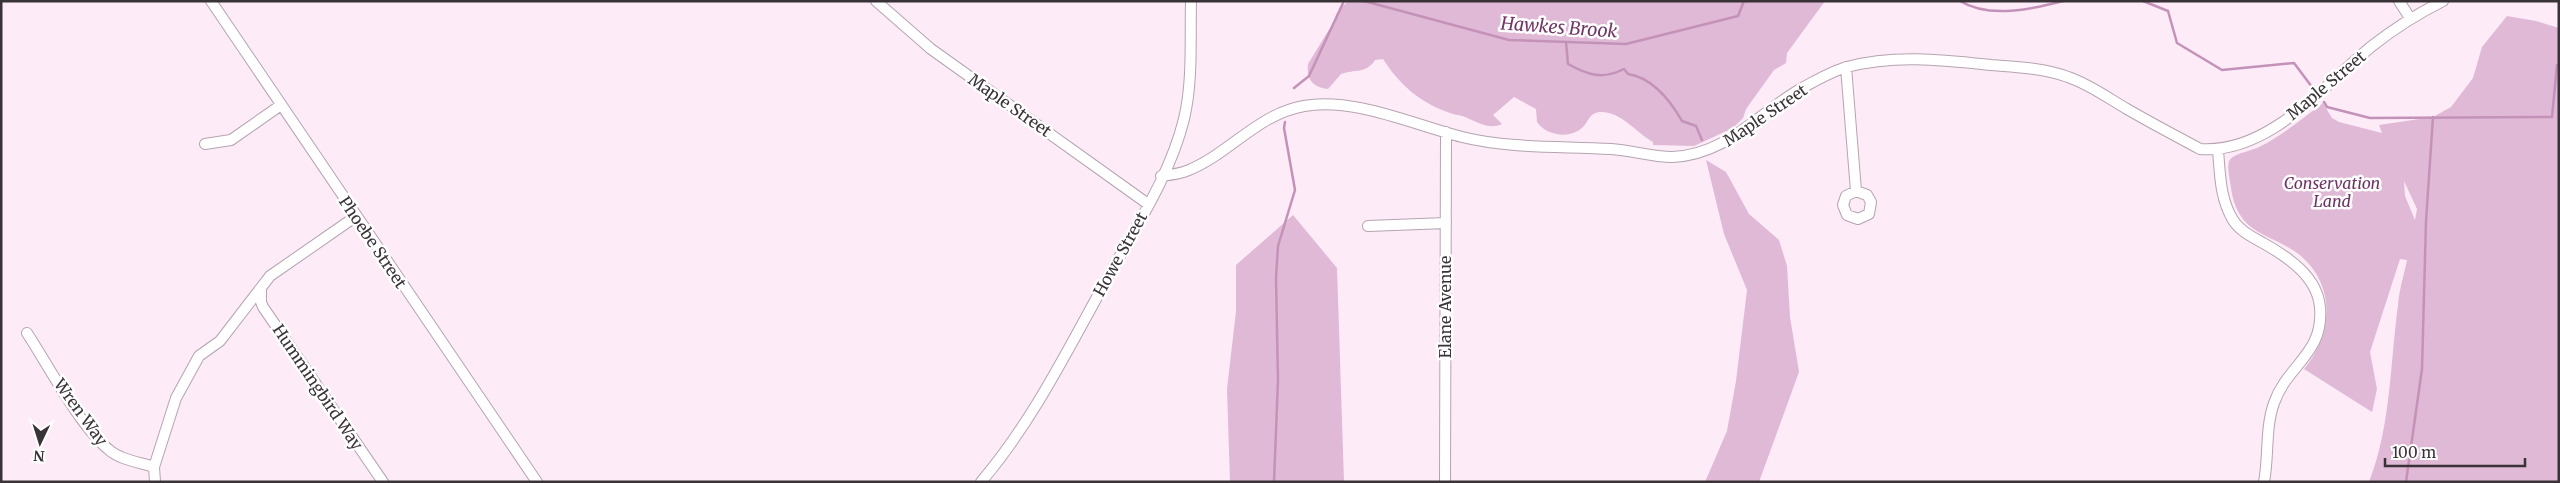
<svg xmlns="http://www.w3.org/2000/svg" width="2560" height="483" viewBox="0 0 2560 483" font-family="Merriweather,serif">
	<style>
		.green { fill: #dfb9d6; fill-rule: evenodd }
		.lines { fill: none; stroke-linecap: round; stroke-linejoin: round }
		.stream { stroke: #c492b8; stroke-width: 2.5 }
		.minor-casing { stroke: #b5a4b0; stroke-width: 12 }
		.minor { stroke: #fff; stroke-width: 10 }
		.labels { text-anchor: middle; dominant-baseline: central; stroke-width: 5; stroke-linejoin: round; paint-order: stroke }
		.street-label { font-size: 16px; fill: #393237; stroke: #fefefe }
		.park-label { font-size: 16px; font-style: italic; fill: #6f3264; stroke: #fefefe }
		.water-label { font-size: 18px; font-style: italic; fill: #723567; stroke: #fefefe }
	</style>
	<rect width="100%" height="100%" fill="#fdebf8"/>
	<path class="green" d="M 1348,1 L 1825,1 L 1787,53 L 1786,63 L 1774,70 L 1746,109 L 1743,118 L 1733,128 L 1694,146 L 1653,145 L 1653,142 C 1635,132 1622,112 1601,112 C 1589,112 1589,122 1582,128 C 1569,139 1547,136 1537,122 L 1536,109 L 1514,97 L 1493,115 L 1502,124 C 1489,130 1477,122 1465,117 C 1460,115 1455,115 1450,113 C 1420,103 1399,84 1383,59 L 1375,60 C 1366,74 1355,69 1341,74 L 1328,89 C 1313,88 1306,79 1308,64 L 1330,28 L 1335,24 C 1334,12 1340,10 1348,1 Z
		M 2507,16 L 2536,21 L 2559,28 L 2559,482 L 2369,482 C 2391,426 2390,364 2398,305 C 2399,290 2404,275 2407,260 L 2400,259 L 2370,352 L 2377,389 L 2372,412 L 2304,369 C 2332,336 2337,287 2301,256 C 2271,232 2238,237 2231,188 C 2230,179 2227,170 2229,161 C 2235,152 2251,152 2261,146 C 2283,135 2303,118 2323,103 L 2332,118 L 2339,122 L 2382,133 L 2379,125 L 2433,117 L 2451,107 L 2473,78 L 2482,47 ZM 2404,181 L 2417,209 L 2415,220 L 2405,196 Z
		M 1706,160 L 1726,172 L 1749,214 L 1779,240 L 1787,266 L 1790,317 L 1799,372 L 1759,482 L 1705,482 L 1727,431 L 1736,381 L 1747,290 L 1724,234 Z
		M 1293,215 L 1337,268 L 1344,482 L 1230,482 L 1227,389 L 1236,311 L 1236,265 Z"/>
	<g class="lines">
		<path class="stream" d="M 1364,1 L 1509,40 L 1626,44 L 1738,16 L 1744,1
			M 1960,1 C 1989,19 2033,9 2063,1
			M 2143,1 L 2168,11 L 2177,43 L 2222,70 L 2294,63 L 2312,87
			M 1566,42 L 1568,64 C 1588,75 1602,80 1624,69 L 1628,74 C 1653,78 1670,100 1682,121 L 1696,126 L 1702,140
			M 1294,88 L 1309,76 L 1344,1
			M 2324,102 L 2327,107 L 2370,118 L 2552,117 L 2557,65 L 2559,65
			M 1274,482 L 1278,380 L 1276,278 L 1278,246 L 1295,190 L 1284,128 L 1285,122
			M 2406,482 L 2422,369 L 2426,221 L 2433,117"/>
		<defs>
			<path id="minor" d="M 211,1 L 537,482
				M 876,1 L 931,49 L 1148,204
				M 2399,1 L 2410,18
				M 1846,67 L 1856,191 L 1846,196 L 1843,205 L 1847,215 L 1858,219 L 1869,214 L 1871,202 L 1867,195 L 1856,191
				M 205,144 L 231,140 L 281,105
				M 2218,150 C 2220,174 2220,199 2233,220 C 2240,231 2252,237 2263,243 C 2288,257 2318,277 2320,308 C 2324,354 2287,365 2274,403 C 2265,428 2269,456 2264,482
				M 1161,176 C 1170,175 1180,174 1189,170 C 1230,153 1258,114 1304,106 C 1354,97 1414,125 1462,137 C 1511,149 1561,146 1611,149 C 1631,150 1651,157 1672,157 C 1727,155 1758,113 1802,88 C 1817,80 1832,71 1847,67 C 1894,54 1944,60 1991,65 C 2017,67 2044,68 2068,77 C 2089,84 2108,98 2127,109 C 2151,123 2176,136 2200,149 C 2269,154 2324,85 2372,46 C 2395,28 2417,14 2443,1
				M 1368,226 L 1446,223
				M 261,290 L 261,302 L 263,307 L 383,482
				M 27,333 C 48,365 80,426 108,449 C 120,460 139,462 154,467
				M 155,482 L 154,467 L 176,398 L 199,356 L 220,341 L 270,276 L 355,217
				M 981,482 C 1033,421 1068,349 1107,279 C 1135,228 1170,176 1184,119 C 1193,81 1190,40 1191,1
				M 1445,482 L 1446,132"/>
		</defs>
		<use href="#minor" class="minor-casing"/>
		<use href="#minor" class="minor"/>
	</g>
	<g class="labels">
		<g class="street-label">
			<text transform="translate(2326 85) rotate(-40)">Maple Street</text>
			<text transform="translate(1010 105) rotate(35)">Maple Street</text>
			<text transform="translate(1765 115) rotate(-34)">Maple Street</text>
			<text transform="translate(373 242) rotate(56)">Phoebe Street</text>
			<text transform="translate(1120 254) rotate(-61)">Howe Street</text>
			<text transform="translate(1445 307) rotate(-90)">Elane Avenue</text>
			<text transform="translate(318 387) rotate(56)">Hummingbird Way</text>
			<text transform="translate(81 412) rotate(54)">Wren Way</text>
		</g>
		<g class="park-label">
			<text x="2332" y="183">Conservation<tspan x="2332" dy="18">Land</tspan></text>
		</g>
		<g class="water-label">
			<text transform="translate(1559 27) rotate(4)">Hawkes Brook</text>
		</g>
	</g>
	<rect width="2560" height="483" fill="none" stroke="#393237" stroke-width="5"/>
	<g transform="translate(40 443) rotate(184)" stroke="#fefefe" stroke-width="4" paint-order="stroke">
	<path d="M0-4L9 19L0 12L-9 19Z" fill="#393237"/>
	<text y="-8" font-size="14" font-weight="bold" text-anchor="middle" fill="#393237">N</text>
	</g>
	<path d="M2385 458v8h140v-8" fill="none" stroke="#393237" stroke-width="2.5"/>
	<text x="2392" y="458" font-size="15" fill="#393237" stroke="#fefefe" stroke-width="4" paint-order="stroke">100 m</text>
</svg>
